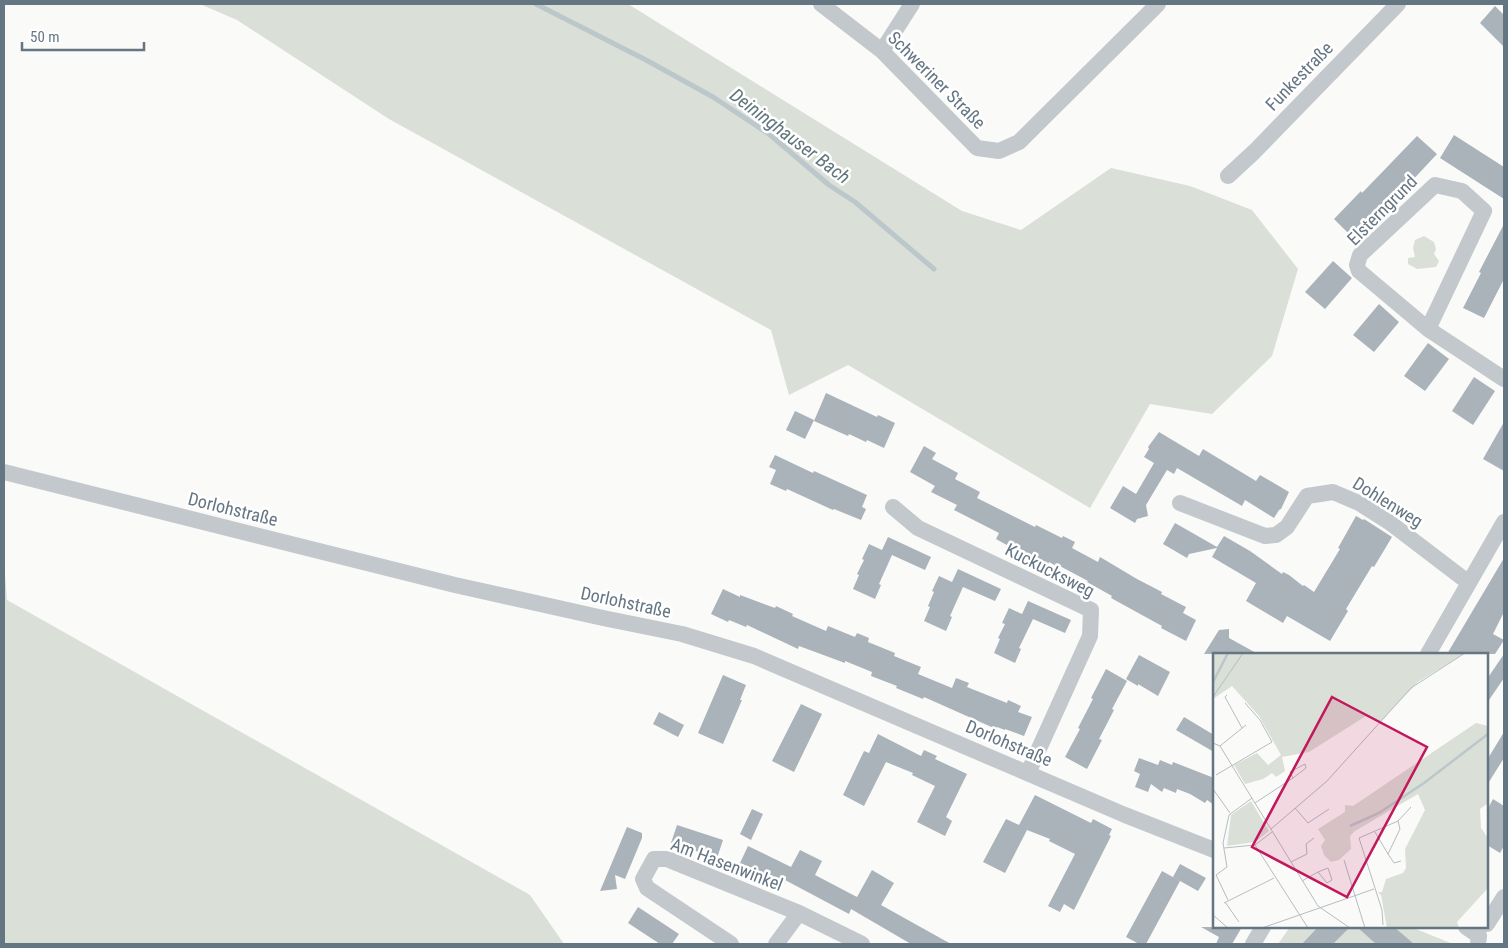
<svg xmlns="http://www.w3.org/2000/svg" width="1508" height="948" viewBox="0 0 1508 948" font-family="'Roboto Condensed',sans-serif">
	<style>
		.green { fill: #dadfd7 }
		.lines { fill: none; stroke-linecap: round; stroke-linejoin: round }
		.stream { stroke: #bbc7cb; stroke-width: 5 }
		.building { fill: #aab3b9 }
		.minor { stroke: #c3c8cc; stroke-width: 16 }
		.labels { text-anchor: middle; dominant-baseline: central; stroke-width: 5; stroke-linejoin: round; paint-order: stroke }
		.street-label { font-size: 18px; fill: #657683; stroke: #fff }
		.water-label { font-size: 19px; font-style: italic; fill: #60757c; stroke: #fff }
		.inset-river { fill: none; stroke: #bbc7cb; stroke-width: 2.5 }
		.inset-road { fill: none; stroke: #b5bdc2; stroke-width: 1 }
		.view { fill: #c2185b; fill-opacity: 0.15; stroke: #c2185b; stroke-width: 2.5 }
		.inset-edge { fill: none; stroke: #657683; stroke-width: 2.5 }
	</style>
	<rect width="100%" height="100%" fill="#fafaf8"/>
	<path class="green" d="M 200,4 L 628,4 L 962,211 L 1021,230 L 1111,168 L 1190,186 L 1252,210 L 1298,269 L 1272,356 L 1212,414 L 1150,404 L 1090,508 L 848,365 L 789,395 L 771,330 L 389,119 L 237,20 Z
		M 1424,236 L 1434,242 L 1436,249 L 1434,254 L 1439,261 L 1436,267 L 1417,269 L 1408,264 L 1408,258 L 1415,257 L 1413,248 L 1415,240 Z
		M 4,560 L 7,600 L 530,895 L 564,944 L 4,944 Z
		M 1290,927 L 1411,927 L 1453,944 L 1278,944 Z"/>
	<g class="lines">
		<path class="stream" d="M 536,4 L 646,60 L 713,97 L 769,134 L 829,185 L 855,202 L 934,269"/>
	</g>
	<path class="building" d="M 1495,6 L 1504,15 L 1504,47 L 1480,23 Z
		M 1454,135 L 1504,167 L 1504,199 L 1440,158 Z
		M 1417,136 L 1437,154 L 1409,184 L 1407,182 L 1352,237 L 1334,219 L 1361,191 L 1362,193 Z
		M 1504,224 L 1504,279 L 1484,318 L 1463,308 L 1481,273 L 1479,272 Z
		M 1333,261 L 1352,278 L 1325,309 L 1305,292 Z
		M 1379,304 L 1399,322 L 1374,352 L 1353,335 Z
		M 1428,343 L 1449,359 L 1425,391 L 1404,376 Z
		M 1474,377 L 1495,391 L 1473,425 L 1452,411 Z
		M 826,393 L 877,417 L 878,415 L 895,423 L 884,448 L 867,440 L 866,442 L 849,434 L 848,436 L 814,421 Z
		M 795,411 L 814,420 L 805,439 L 786,430 Z
		M 1504,422 L 1504,471 L 1483,459 Z
		M 1159,432 L 1199,456 L 1203,449 L 1256,481 L 1260,475 L 1289,492 L 1281,509 L 1279,510 L 1274,518 L 1245,500 L 1242,506 L 1177,468 L 1174,474 L 1167,470 L 1146,505 L 1148,516 L 1137,519 L 1135,523 L 1110,508 L 1123,486 L 1136,494 L 1154,463 L 1144,457 L 1149,449 L 1148,447 Z
		M 924,446 L 936,453 L 932,459 L 958,473 L 955,479 L 980,492 L 977,498 L 1035,527 L 1036,525 L 1062,538 L 1063,536 L 1075,542 L 1072,548 L 1098,562 L 1100,557 L 1137,579 L 1162,592 L 1161,594 L 1186,607 L 1183,613 L 1196,620 L 1186,641 L 1161,628 L 1162,626 L 1111,598 L 1112,596 L 1087,582 L 1088,581 L 1056,564 L 1056,566 L 1049,562 L 1048,564 L 1032,555 L 1025,555 L 996,539 L 999,533 L 954,510 L 957,505 L 931,492 L 935,486 L 910,472 Z
		M 775,455 L 813,473 L 814,471 L 867,495 L 862,507 L 866,509 L 861,520 L 834,509 L 833,510 L 787,489 L 786,491 L 770,484 L 776,470 L 769,467 Z
		M 1356,516 L 1363,520 L 1364,519 L 1392,537 L 1374,567 L 1372,566 L 1346,609 L 1348,611 L 1330,641 L 1287,616 L 1283,623 L 1246,601 L 1256,583 L 1212,557 L 1217,548 L 1189,554 L 1187,558 L 1163,544 L 1175,523 L 1217,547 L 1224,536 L 1250,551 L 1282,574 L 1283,572 L 1289,575 L 1303,586 L 1304,585 L 1314,592 L 1340,549 L 1338,548 Z
		M 888,537 L 931,557 L 925,570 L 892,555 L 879,584 L 881,585 L 875,599 L 853,589 L 859,575 L 857,574 L 864,560 L 862,559 L 869,544 L 882,550 Z
		M 1504,558 L 1504,612 L 1493,634 L 1504,640 L 1495,654 L 1447,654 Z
		M 958,569 L 1001,589 L 995,601 L 963,587 L 950,616 L 952,617 L 946,631 L 924,621 L 930,607 L 928,606 L 934,592 L 932,591 L 939,576 L 952,582 Z
		M 723,589 L 740,597 L 740,595 L 775,608 L 776,606 L 793,614 L 792,616 L 826,631 L 828,626 L 855,637 L 857,633 L 869,638 L 868,642 L 895,653 L 894,656 L 921,667 L 918,674 L 952,688 L 956,678 L 969,683 L 967,687 L 1007,703 L 1008,700 L 1021,706 L 1018,712 L 1032,717 L 1024,736 L 1005,729 L 1005,730 L 997,727 L 996,729 L 924,697 L 923,699 L 896,688 L 897,686 L 871,676 L 872,672 L 845,661 L 845,663 L 799,646 L 798,649 L 747,625 L 746,627 L 729,620 L 728,622 L 711,614 Z
		M 1028,601 L 1071,620 L 1065,633 L 1033,619 L 1019,648 L 1021,649 L 1015,663 L 994,653 L 1000,639 L 998,638 L 1005,624 L 1002,623 L 1009,608 L 1022,614 Z
		M 1229,629 L 1229,638 L 1258,654 L 1204,654 L 1219,630 Z
		M 1504,654 L 1504,678 L 1487,703 L 1487,679 Z
		M 1139,655 L 1170,672 L 1158,696 L 1138,684 L 1138,686 L 1126,679 Z
		M 1106,669 L 1127,681 L 1112,709 L 1114,710 L 1099,739 L 1102,740 L 1087,769 L 1065,757 L 1080,729 L 1078,728 L 1093,699 L 1091,698 Z
		M 723,675 L 746,685 L 740,700 L 742,700 L 723,744 L 698,733 Z
		M 801,704 L 822,714 L 794,772 L 772,761 Z
		M 659,712 L 684,725 L 678,737 L 653,724 Z
		M 1184,717 L 1214,735 L 1214,752 L 1176,730 Z
		M 1504,732 L 1504,758 L 1487,785 L 1487,760 Z
		M 878,734 L 921,756 L 924,750 L 937,756 L 935,759 L 967,774 L 946,817 L 952,821 L 945,836 L 917,822 L 935,786 L 912,775 L 913,773 L 886,762 L 864,806 L 843,795 L 864,751 L 869,753 Z
		M 1139,758 L 1158,765 L 1160,760 L 1172,765 L 1173,762 L 1214,778 L 1214,805 L 1207,800 L 1205,803 L 1190,794 L 1177,789 L 1176,793 L 1164,788 L 1162,792 L 1151,784 L 1148,792 L 1135,787 L 1140,774 L 1134,771 Z
		M 1035,795 L 1091,823 L 1093,819 L 1112,829 L 1109,835 L 1111,836 L 1074,910 L 1064,904 L 1060,912 L 1048,906 L 1075,854 L 1049,841 L 1050,839 L 1027,830 L 1005,873 L 983,862 L 1006,819 L 1019,825 Z
		M 1493,799 L 1504,806 L 1504,846 L 1500,853 L 1487,845 L 1487,810 Z
		M 752,809 L 763,814 L 751,840 L 740,834 Z
		M 677,825 L 723,840 L 717,858 L 671,843 Z
		M 627,827 L 642,833 L 642,838 L 625,879 L 615,875 L 617,889 L 600,891 Z
		M 748,846 L 791,867 L 800,850 L 822,861 L 815,875 L 857,897 L 872,870 L 894,883 L 881,905 L 951,944 L 911,944 L 851,909 L 849,914 L 785,880 L 784,884 L 740,863 Z
		M 1180,864 L 1206,878 L 1198,891 L 1173,877 Z
		M 1162,871 L 1180,881 L 1146,944 L 1139,944 L 1126,937 Z
		M 638,907 L 679,934 L 672,944 L 660,944 L 628,923 Z
		M 1201,927 L 1242,927 L 1232,944 L 1216,944 L 1219,937 Z
		M 1318,927 L 1350,927 L 1333,944 L 1302,944 Z
		M 1357,927 L 1394,927 L 1414,944 L 1376,944 Z"/>
	<g class="lines">
		<path class="minor" d="M 821,4 L 882,51 L 977,148 L 999,151 L 1019,142 L 1158,4
			M 882,51 L 912,4
			M 1228,176 L 1254,152 L 1398,4
			M 1428,329 L 1484,211 L 1462,191 L 1435,185 L 1360,255 L 1357,265 L 1359,271 L 1428,329 L 1504,379
			M 4,472 L 455,585 L 603,618 L 682,634 L 754,656 L 1125,815 L 1214,850
			M 1180,503 L 1265,536 L 1276,535 L 1287,527 L 1307,496 L 1333,492 L 1359,503 L 1389,522 L 1469,583
			M 893,507 L 918,528 L 1091,610 L 1090,636 L 1028,773
			M 1428,654 L 1504,522
			M 1487,924 L 1504,897
			M 1466,927 L 1479,936 L 1478,944
			M 731,944 L 647,888 L 643,879 L 654,859 L 667,859 L 799,913 L 862,944
			M 776,944 L 799,913
			M 1253,944 L 1263,927"/>
	</g>
	<g class="labels">
		<g class="street-label">
			<text transform="translate(1299 76) rotate(-46)">Funkestraße</text>
			<text transform="translate(937 80) rotate(45)">Schweriner Straße</text>
			<text transform="translate(1382 210) rotate(-45)">Elsterngrund</text>
			<text transform="translate(1388 502) rotate(32)">Dohlenweg</text>
			<text transform="translate(233 509) rotate(14)">Dorlohstraße</text>
			<text transform="translate(1050 570) rotate(27)">Kuckucksweg</text>
			<text transform="translate(626 602) rotate(12)">Dorlohstraße</text>
			<text transform="translate(1009 743) rotate(23)">Dorlohstraße</text>
			<text transform="translate(727 864) rotate(21)">Am Hasenwinkel</text>
		</g>
		<g class="water-label">
			<text transform="translate(790 136) rotate(37)">Deininghauser Bach</text>
		</g>
	</g>
	<g transform="translate(1213 653)">
		<rect width="275" height="275" fill="#fafaf8"/>
		<path d="M 0,0 L 252,0 L 205,29 L 167,69 L 153,63 L 96,99 L 69,104 L 72,118 L 63,124 L 59,120 L 50,126 L 32,131 L 21,112 L 44,100 L 55,112 L 68,102 L 46,63 L 19,33 L 0,46 ZM 263,70 L 275,73 L 275,150 L 267,156 L 268,175 L 275,185 L 275,235 L 244,269 L 246,275 L 174,275 L 168,242 L 165,239 L 169,239 L 173,226 L 190,220 L 193,215 L 192,196 L 212,157 L 205,141 L 142,178 L 137,183 L 138,196 L 126,207 L 118,209 L 111,202 L 108,193 L 112,187 L 105,176 L 132,159 L 132,152 L 140,153 ZM 38,148 L 56,178 L 42,189 L 14,193 L 18,162 Z" fill="#dadfd7"/>
		<path class="inset-river" d="M 0,29 L 15,0M 137,173 L 166,160 L 211,130 L 275,81"/>
		<path class="inset-road" d="M 14,42 L 12,44 L 29,75M 0,44 L 30,0M 0,90 L 7,93 L 105,253 L 137,275M 7,93 L 33,72M 3,122 L 59,89 L 47,67 L 32,50M 0,136 L 17,160M 42,150 L 80,125 L 93,115 L 92,111 L 77,119 L 80,125M 82,155 L 95,170 L 116,156M 58,176 L 114,128 L 198,35 L 252,0M 162,179 L 175,201 L 187,176 L 185,168M 42,192 L 95,275M 11,195 L 42,192 L 59,179M 175,201 L 181,210 L 188,208M 131,207 L 152,275M 78,209 L 94,201 L 93,191 L 101,185M 89,228 L 105,219 L 115,215 L 119,227 L 114,230 L 105,219M 15,247 L 3,222 L 14,214 L 10,190 L 16,162 L 39,145M 12,249 L 26,269M 11,250 L 61,225M 0,262 L 15,275M 170,272 L 169,257 L 146,185 L 185,168 L 198,154M 49,275 L 161,236"/>
		<path class="view" d="M 119,44 L 214,94 L 134,244 L 39,194 Z"/>
		<rect width="275" height="275" class="inset-edge"/>
	</g>
	<rect width="1508" height="948" fill="none" stroke="#657683" stroke-width="10"/>
	<path d="M22 42v8h122v-8" fill="none" stroke="#657683" stroke-width="2.5"/>
	<text x="30" y="42" font-size="15" fill="#657683" stroke="#ffffff" stroke-width="4" paint-order="stroke">50 m</text>
</svg>
